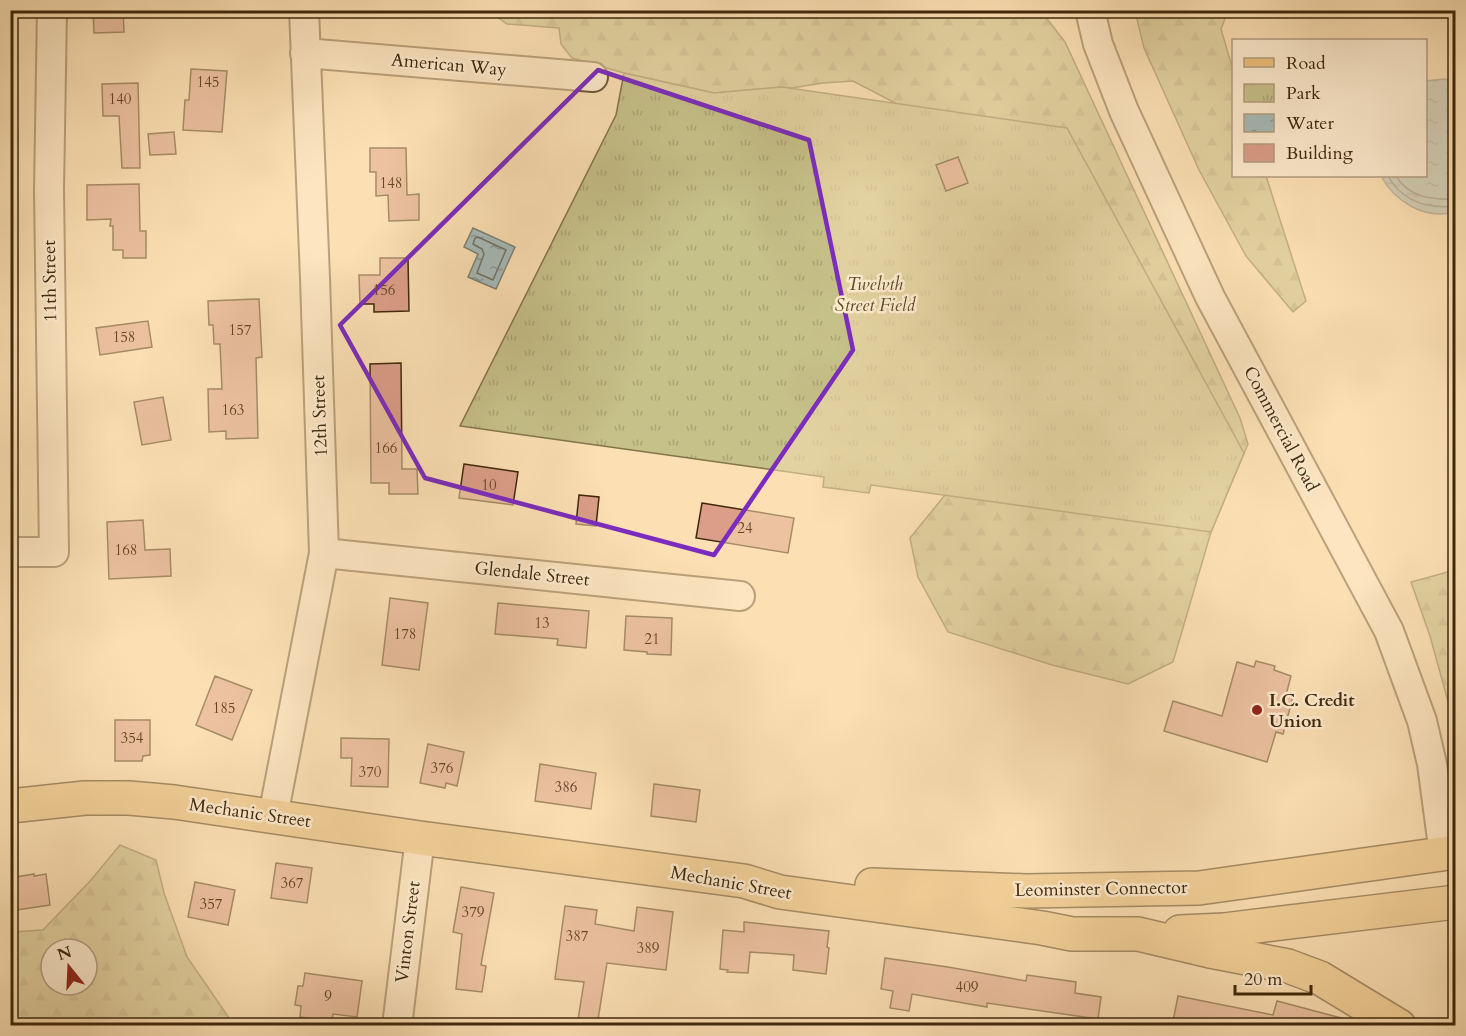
<svg xmlns="http://www.w3.org/2000/svg" width="1466" height="1036" viewBox="0 0 1466 1036" font-family="Cardo,serif">
	<style>
		.forest { fill: url(#forest-firs); stroke: #82744a; stroke-width: 1.5; fill-rule: evenodd }
		.park { fill: url(#park-tufts); stroke: #82744a; stroke-width: 1.5 }
		.water { fill: url(#water-ripples); stroke: #7c8073; stroke-width: 1.5 }
		.lines { fill: none; stroke-linecap: round; stroke-linejoin: round }
		.shore { stroke: #727162; stroke-width: 1.5 }
		.building { fill: #dc9e89; stroke: #3e280b; stroke-width: 1.5 }
		.minor-casing { stroke: #6e5635; stroke-width: 32 }
		.major-casing { stroke: #3e280b; stroke-width: 36 }
		.minor { stroke: #fdebce; stroke-width: 28 }
		.major { stroke: #eec07a; stroke-width: 33 }
		.marked { fill: none; stroke: #7b2cbf; stroke-width: 4.5; stroke-linejoin: round }
		.poi-dot { fill: #8f2418; stroke: #fdebce; stroke-width: 2 }
		.labels { text-anchor: middle; dominant-baseline: central; stroke-width: 5; stroke-linejoin: round; paint-order: stroke }
		.number-label { font-size: 15px; fill: #66462a }
		.street-label { font-size: 18px; fill: #3e280b; stroke: #fdebce }
		.park-label { font-size: 18px; font-style: italic; fill: #604e2a; stroke: #fdebce }
		.poi-label { font-size: 18px; font-weight: bold; fill: #3e280b; stroke: #fdebce; text-anchor: start }
	</style>
	<defs>
		<pattern id="forest-firs" width="22" height="20" patternUnits="userSpaceOnUse" patternTransform="scale(1.5)"><rect width="22" height="20" fill="#c6c089"/><path d="M5 1l3.5 6h-7zM16 11l3.5 6h-7z" fill="#aba575"/></pattern>
		<pattern id="park-tufts" width="24" height="20" patternUnits="userSpaceOnUse" patternTransform="scale(1.5)"><rect width="24" height="20" fill="#c6c089"/><path d="M3 7l-1-3M5 7V3M7 7l1-3M15 17l-1-3M17 17v-4M19 17l1-3" fill="none" stroke="#aba575"/></pattern>
		<pattern id="water-ripples" width="26" height="14" patternUnits="userSpaceOnUse" patternTransform="scale(1.5)"><rect width="26" height="14" fill="#a5bab9"/><path d="M2 4q2-2 4 0t4 0M15 11q2-2 4 0t4 0" fill="none" stroke="#889795"/></pattern>
	</defs>
	<rect width="100%" height="100%" fill="#fce0b4"/>
	<filter id="stains"><feTurbulence type="fractalNoise" baseFrequency=".00333" numOctaves="4"/><feColorMatrix values="0 0 0 0 .2 0 0 0 0 .09 0 0 0 0 .02 0 0 0 .5 -.17"/></filter>
	<radialGradient id="worn" r=".72"><stop offset=".6" stop-color="#630" stop-opacity="0"/><stop offset="1" stop-color="#630" stop-opacity=".3"/></radialGradient>
	<path class="forest" d="M 489,11 L 1041,11 L 1065,42 L 1240,418 L 1248,444 L 1211,532 L 1173,662 L 1128,684 L 1052,665 L 948,632 L 918,577 L 910,538 L 945,495 L 1022,425 L 901,106 L 853,81 L 823,83 L 792,88 L 782,87 L 714,93 L 624,73 L 572,58 L 561,44 L 559,28 L 507,24 Z
		M 1135,11 L 1228,11 L 1221,29 L 1233,70 L 1234,176 L 1266,176 L 1306,301 L 1293,312 L 1246,256 L 1199,170 L 1144,48 Z
		M 1455,570 L 1456,570 L 1455,727 L 1430,636 L 1411,582 Z
		M 120,845 L 156,860 L 164,893 L 187,957 L 234,1025 L 11,1025 L 11,932 L 43,930 L 91,880 ZM 51,949 L 87,949 L 87,985 L 51,985 Z"/>
	<path class="park" d="M 624,73 L 714,93 L 782,87 L 1067,128 L 1244,453 L 1211,532 L 871,485 L 869,493 L 823,487 L 824,477 L 460,426 L 616,115 Z"/>
	<path class="water" d="M 1444,79 L 1456,82 L 1455,212 C 1425,220 1395,202 1381,176 L 1426,176 L 1426,81 Z
		M 473,228 L 515,247 L 496,289 L 468,277 L 478,254 L 464,247 Z"/>
	<g class="lines">
		<path class="shore" d="M 1388,176 C 1402,201 1427,209 1456,206
			M 1396,176 C 1409,198 1433,200 1456,199
			M 478,237 L 506,250 L 493,280 L 477,273 L 484,254 L 482,249 L 473,244 L 475,238 Z"/>
	</g>
	<path class="building" d="M 93,10 L 123,10 L 124,32 L 94,33 Z
		M 191,69 L 227,71 L 222,132 L 183,130 L 185,100 L 189,100 Z
		M 138,83 L 140,168 L 122,168 L 119,116 L 103,116 L 102,84 Z
		M 174,132 L 176,154 L 150,155 L 148,134 Z
		M 370,148 L 406,148 L 407,195 L 419,194 L 419,220 L 389,221 L 388,195 L 376,196 L 376,172 L 370,172 Z
		M 958,157 L 968,183 L 946,191 L 936,165 Z
		M 139,184 L 140,231 L 146,231 L 146,258 L 123,258 L 123,250 L 113,250 L 113,226 L 110,226 L 111,219 L 87,220 L 87,185 Z
		M 380,258 L 408,258 L 409,311 L 374,312 L 374,304 L 360,304 L 359,275 L 380,275 Z
		M 259,299 L 262,357 L 256,358 L 258,438 L 226,439 L 226,431 L 209,432 L 208,389 L 222,389 L 220,344 L 214,344 L 213,325 L 209,325 L 208,301 Z
		M 148,321 L 152,347 L 100,355 L 96,328 Z
		M 401,363 L 402,469 L 417,469 L 418,494 L 389,494 L 389,483 L 371,483 L 370,364 Z
		M 163,397 L 171,440 L 142,445 L 134,402 Z
		M 464,464 L 518,472 L 513,505 L 459,498 Z
		M 579,495 L 599,497 L 596,526 L 576,524 Z
		M 702,503 L 794,518 L 788,553 L 696,538 Z
		M 143,520 L 145,550 L 170,549 L 171,576 L 109,579 L 107,522 Z
		M 390,598 L 428,603 L 419,670 L 382,665 Z
		M 498,603 L 589,611 L 586,648 L 557,645 L 558,639 L 495,634 Z
		M 626,616 L 672,618 L 671,655 L 647,654 L 647,652 L 624,650 Z
		M 1256,661 L 1275,666 L 1274,670 L 1291,676 L 1286,695 L 1293,697 L 1283,734 L 1276,732 L 1267,762 L 1164,731 L 1173,701 L 1222,716 L 1237,662 L 1254,667 Z
		M 215,676 L 252,690 L 232,740 L 196,725 Z
		M 115,720 L 150,720 L 150,755 L 143,756 L 142,761 L 115,761 Z
		M 341,738 L 389,739 L 388,787 L 351,786 L 352,758 L 341,758 Z
		M 428,744 L 464,752 L 457,786 L 446,783 L 445,788 L 420,783 Z
		M 540,764 L 596,773 L 591,809 L 535,801 Z
		M 654,784 L 700,790 L 696,822 L 651,816 Z
		M 276,863 L 312,868 L 307,903 L 271,898 Z
		M 34,874 L 34,876 L 46,874 L 50,905 L 10,911 L 10,878 Z
		M 195,882 L 235,890 L 228,925 L 188,917 Z
		M 461,887 L 494,893 L 481,965 L 486,966 L 482,992 L 456,989 L 462,934 L 453,932 Z
		M 565,906 L 597,910 L 595,924 L 634,931 L 637,907 L 673,912 L 666,970 L 607,963 L 597,1026 L 577,1026 L 584,982 L 555,979 Z
		M 744,922 L 829,931 L 827,947 L 829,948 L 826,974 L 793,970 L 794,955 L 750,952 L 748,973 L 727,972 L 728,970 L 720,969 L 723,930 L 744,932 Z
		M 885,958 L 948,967 L 1026,981 L 1027,975 L 1076,982 L 1075,993 L 1101,997 L 1098,1019 L 987,1003 L 987,1007 L 912,994 L 909,1011 L 890,1008 L 893,991 L 881,989 Z
		M 305,973 L 362,981 L 357,1017 L 333,1014 L 332,1022 L 300,1017 L 301,1006 L 295,1005 L 298,986 L 303,986 Z
		M 1178,996 L 1273,1015 L 1277,1001 L 1345,1019 L 1344,1026 L 1172,1026 Z"/>
	<g class="lines">
		<defs>
			<path id="minor" d="M 1090,10 L 1098,44 L 1124,111 L 1210,297 L 1389,631 L 1422,721 L 1432,764 L 1444,854
				M 305,53 L 593,77
				M 10,552 L 54,552 L 49,190 L 52,10
				M 324,553 L 740,596
				M 273,816 L 324,553 L 315,278 L 304,10
				M 397,1026 L 420,838"/>
			<path id="major" d="M 10,806 L 85,798 L 129,798 L 174,802 L 420,838 L 744,881 L 780,892 L 1042,928 L 1072,934 L 1138,934 L 1210,951 L 1288,966 L 1320,978 L 1399,1026
				M 872,885 L 1026,891 L 1199,888 L 1456,852
				M 1180,932 L 1224,930 L 1456,902"/>
		</defs>
		<use href="#minor" class="minor-casing"/>
		<use href="#major" class="major-casing"/>
		<use href="#minor" class="minor"/>
		<use href="#major" class="major"/>
	</g>
	<path d="M0 0H1466V1036H0ZM 598,70 L 809,140 L 853,350 L 714,555 L 425,478 L 340,325 Z" fill="#fce0b4" fill-opacity=".55" fill-rule="evenodd"/>
	<path class="marked" d="M 598,70 L 809,140 L 853,350 L 714,555 L 425,478 L 340,325 Z"/>
	<circle class="poi-dot" cx="1257" cy="710" r="6"/>
	<g class="labels">
		<g class="number-label">
			<text x="208" y="82">145</text>
			<text x="120" y="99">140</text>
			<text x="391" y="183">148</text>
			<text x="384" y="290">156</text>
			<text x="240" y="330">157</text>
			<text x="124" y="337">158</text>
			<text x="233" y="410">163</text>
			<text x="386" y="448">166</text>
			<text x="489" y="485">10</text>
			<text x="745" y="528">24</text>
			<text x="126" y="550">168</text>
			<text x="542" y="623">13</text>
			<text x="405" y="634">178</text>
			<text x="652" y="639">21</text>
			<text x="224" y="708">185</text>
			<text x="132" y="738">354</text>
			<text x="442" y="768">376</text>
			<text x="370" y="772">370</text>
			<text x="566" y="787">386</text>
			<text x="292" y="883">367</text>
			<text x="211" y="904">357</text>
			<text x="473" y="912">379</text>
			<text x="577" y="936">387</text>
			<text x="648" y="948">389</text>
			<text x="967" y="987">409</text>
			<text x="328" y="996">9</text>
		</g>
		<g class="street-label">
			<text transform="translate(449 65) rotate(5)">American Way</text>
			<text transform="translate(50 281) rotate(-91)">11th Street</text>
			<text transform="translate(320 416) rotate(-92)">12th Street</text>
			<text transform="translate(1281 429) rotate(62)">Commercial Road</text>
			<text transform="translate(532 574) rotate(6)">Glendale Street</text>
			<text transform="translate(250 813) rotate(8)">Mechanic Street</text>
			<text transform="translate(731 883) rotate(10)">Mechanic Street</text>
			<text transform="translate(1101 889) rotate(-1)">Leominster Connector</text>
			<text transform="translate(408 932) rotate(-83)">Vinton Street</text>
		</g>
		<g class="park-label">
			<text x="875" y="284">Twelvth<tspan x="875" dy="21">Street Field</tspan></text>
		</g>
		<g class="poi-label">
			<text x="1269" y="700">I.C. Credit<tspan x="1269" dy="21">Union</tspan></text>
		</g>
	</g>
	<rect width="1466" height="1036" fill="none" stroke="#fce0b4" stroke-width="36"/>
	<rect x="12" y="12" width="1442" height="1012" fill="none" stroke="#3e280b" stroke-width="3"/>
	<rect x="18" y="18" width="1430" height="1000" fill="none" stroke="#3e280b" stroke-width="1.5"/>
	<rect x="1232" y="39" width="195" height="138" fill="#fdebce" stroke="#b19d80" stroke-width="1.5"/>
	<rect x="1244" y="58" width="30" height="9" fill="#eec07a" stroke="#b19d80" stroke-width="1.5"/>
	<text x="1286" y="69" font-size="18" fill="#3e280b">Road</text>
	<rect x="1244" y="84" width="30" height="18" fill="url(#park-tufts)" stroke="#b19d80" stroke-width="1.5"/>
	<text x="1286" y="99" font-size="18" fill="#3e280b">Park</text>
	<rect x="1244" y="114" width="30" height="18" fill="url(#water-ripples)" stroke="#b19d80" stroke-width="1.5"/>
	<text x="1286" y="129" font-size="18" fill="#3e280b">Water</text>
	<rect x="1244" y="144" width="30" height="18" fill="#dc9e89" stroke="#b19d80" stroke-width="1.5"/>
	<text x="1286" y="159" font-size="18" fill="#3e280b">Building</text>
	<g transform="translate(69 967) rotate(342)"><circle r="28" fill="#fdebce" stroke="#b19d80" stroke-width="1.5"/>
	<path d="M0-4.5L10 22L0 15L-10 22Z" fill="#8f2418"/>
	<text y="-9" font-size="16" font-weight="bold" text-anchor="middle" fill="#3e280b">N</text>
	</g>
	<path d="M1235 985v9h76v-9" fill="none" stroke="#3e280b" stroke-width="3"/>
	<text x="1244" y="985" font-size="18" fill="#3e280b" stroke="#fdebce" stroke-width="4.5" paint-order="stroke">20 m</text>
	<rect width="100%" height="100%" filter="url(#stains)"/>
	<rect width="100%" height="100%" fill="url(#worn)"/>
</svg>
